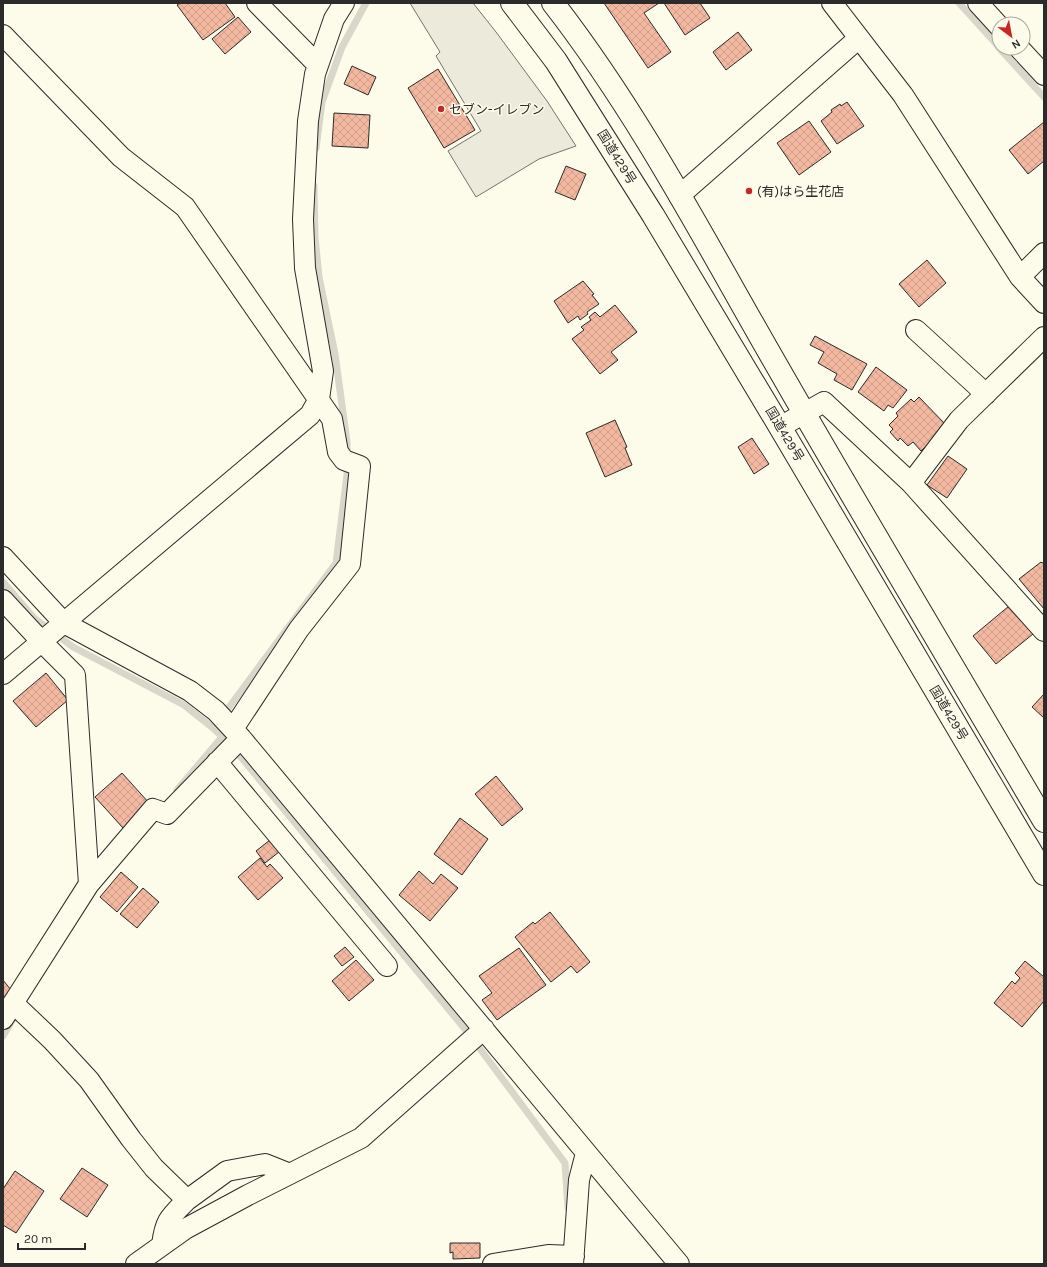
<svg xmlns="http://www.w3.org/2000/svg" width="1047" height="1267" viewBox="0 0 1047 1267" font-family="Karla,'Noto Sans JP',sans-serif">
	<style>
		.parking { fill: #eceadb; stroke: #74746e }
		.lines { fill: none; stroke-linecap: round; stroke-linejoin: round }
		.stream { stroke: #d8d7c9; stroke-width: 7 }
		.building { fill: url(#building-cross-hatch); stroke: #2b2b2b }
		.minor-casing { stroke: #2b2b2b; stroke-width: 22 }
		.trunk-casing { stroke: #2b2b2b; stroke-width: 24 }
		.minor { stroke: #fdfbea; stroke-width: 20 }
		.trunk { stroke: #fdfbea; stroke-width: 22 }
		.poi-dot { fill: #c62828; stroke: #fdfbea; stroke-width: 1.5 }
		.labels { text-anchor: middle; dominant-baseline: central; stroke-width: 3; stroke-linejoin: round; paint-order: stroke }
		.poi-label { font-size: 13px; fill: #2b2b2b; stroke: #fdfbea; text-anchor: start }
		.street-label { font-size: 13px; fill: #2b2b2b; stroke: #fdfbea }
	</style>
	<defs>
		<pattern id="building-cross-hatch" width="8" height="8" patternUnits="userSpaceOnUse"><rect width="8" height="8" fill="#f2b8a0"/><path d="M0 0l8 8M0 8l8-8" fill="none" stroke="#d09e8a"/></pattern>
	</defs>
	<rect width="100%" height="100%" fill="#fdfbea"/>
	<path class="parking" d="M 410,3 L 473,3 L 496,32 L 547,101 L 576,146 L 539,159 L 476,197 L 448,151 L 481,131 L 436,56 L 440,52 Z"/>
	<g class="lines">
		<path class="stream" d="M 959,3 L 999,47
			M 999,48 L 1044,97
			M 316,148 L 322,102 L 342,47 L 366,3
			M 314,186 L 315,237 L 319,277 L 335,354 L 347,442 L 347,453
			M 3,582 L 34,618 L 73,647 L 184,705 L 213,728 L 231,745 L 469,1034 L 565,1163 L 568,1208
			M 227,710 L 336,563 L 347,475 L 347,463
			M 177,790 L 222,737
			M 3,1036 L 13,1019"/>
	</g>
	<path class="building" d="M 180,3 L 225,3 L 235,17 L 203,40 L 177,5 Z
		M 604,3 L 659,3 L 644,13 L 671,52 L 648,68 Z
		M 664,3 L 700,3 L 710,18 L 685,35 Z
		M 238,17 L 251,32 L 225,54 L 212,39 Z
		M 738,32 L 752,50 L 726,70 L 713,52 Z
		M 352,66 L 376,77 L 368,95 L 344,84 Z
		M 438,69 L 475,130 L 444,148 L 408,88 Z
		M 847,102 L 864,126 L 837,144 L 821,121 L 832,112 L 831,110 L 840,104 L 841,106 Z
		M 334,113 L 370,115 L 368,148 L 332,146 Z
		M 809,121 L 831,152 L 799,175 L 777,143 Z
		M 1044,122 L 1044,161 L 1028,174 L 1009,150 Z
		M 566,166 L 586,174 L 575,200 L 555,192 Z
		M 927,260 L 946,283 L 919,307 L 899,284 Z
		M 583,281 L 594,294 L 592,295 L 599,304 L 587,312 L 588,314 L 580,320 L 578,316 L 568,323 L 554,301 Z
		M 615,305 L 637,332 L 611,352 L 618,360 L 600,374 L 572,339 L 584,330 L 581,327 L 591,320 L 589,317 L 595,312 L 600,317 Z
		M 815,336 L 867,364 L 852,390 L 834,380 L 837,374 L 818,363 L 824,352 L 810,345 Z
		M 876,367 L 907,390 L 893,408 L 888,405 L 884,411 L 858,392 Z
		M 919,397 L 947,426 L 921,451 L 913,442 L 908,446 L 900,438 L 898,441 L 890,432 L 893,429 L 889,425 L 898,416 L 896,413 L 911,399 L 914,402 Z
		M 615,420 L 627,447 L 625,448 L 632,465 L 605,477 L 586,433 Z
		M 752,438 L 769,464 L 754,474 L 738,447 Z
		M 948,456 L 967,469 L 947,498 L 927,485 Z
		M 1041,562 L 1042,563 L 1044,562 L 1044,609 L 1019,579 Z
		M 1009,606 L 1033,634 L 996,664 L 973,636 Z
		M 46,673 L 68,700 L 36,727 L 13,701 Z
		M 1044,694 L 1044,718 L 1032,707 Z
		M 122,773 L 150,804 L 123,828 L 95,797 Z
		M 496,776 L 523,809 L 502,826 L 475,794 Z
		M 460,818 L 488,839 L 462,875 L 434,854 Z
		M 270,840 L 279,852 L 265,863 L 256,851 Z
		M 260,858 L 267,867 L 270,864 L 283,878 L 258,900 L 238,877 Z
		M 419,871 L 433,884 L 441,874 L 458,888 L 430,921 L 399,895 Z
		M 121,872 L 138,887 L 117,912 L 100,897 Z
		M 143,888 L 159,902 L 137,928 L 120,914 Z
		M 550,912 L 590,962 L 577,973 L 571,966 L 551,982 L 515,937 L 533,922 L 535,924 Z
		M 345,947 L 354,957 L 342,966 L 334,956 Z
		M 519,948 L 546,985 L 497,1020 L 482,1000 L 492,993 L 479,976 Z
		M 356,960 L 374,980 L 349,1001 L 332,981 Z
		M 1025,961 L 1044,977 L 1044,1001 L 1022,1027 L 994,1003 L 1012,981 L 1015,984 L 1020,978 L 1015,973 Z
		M 3,980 L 15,995 L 3,1004 Z
		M 82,1168 L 108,1185 L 87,1217 L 60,1199 Z
		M 15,1171 L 44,1191 L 16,1233 L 3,1225 L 3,1189 Z
		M 450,1243 L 480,1243 L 480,1258 L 453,1259 L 453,1252 L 450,1253 Z"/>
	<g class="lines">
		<defs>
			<path id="minor" d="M 257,3 L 318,65
				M 832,3 L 903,95 L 1020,277 L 1044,303
				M 978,3 L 999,26
				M 3,35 L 121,157 L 185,207 L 332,419 L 338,452 L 344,460 L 360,466 L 350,564 L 299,629 L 233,729
				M 1019,48 L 1044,75
				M 679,196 L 859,38
				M 1020,277 L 1044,253
				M 916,330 L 986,394
				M 780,427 L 824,402 L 911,483 L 1044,631
				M 911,483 L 959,420 L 1044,337
				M 3,557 L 64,623 L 190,691 L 216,711 L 241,738 L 679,1264
				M 3,600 L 41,641 L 75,675 L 89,884 L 3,1019
				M 3,674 L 310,415 L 319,399 L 323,371 L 305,268 L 303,219 L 308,121 L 315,74 L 334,19 L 344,3
				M 217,762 L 387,966
				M 89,884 L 153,809 L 167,814 L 241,738
				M 13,1003 L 52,1040 L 89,1080 L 131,1139 L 154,1168 L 187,1200 L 227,1171 L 265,1164 L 290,1174
				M 162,1245 C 165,1220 170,1217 187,1200
				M 136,1264 L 185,1229 L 248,1195 L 361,1138 L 484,1029
				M 493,1264 L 548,1255 L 574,1256
				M 573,1264 L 579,1180 L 586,1153"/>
			<path id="trunk" d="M 512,3 L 556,61 L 653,215 L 780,427 L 1044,874
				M 553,3 C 640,115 706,243 777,366 C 864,518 955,669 1044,821"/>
		</defs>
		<use href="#minor" class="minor-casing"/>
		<use href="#trunk" class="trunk-casing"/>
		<use href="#minor" class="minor"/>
		<use href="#trunk" class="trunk"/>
	</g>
	<g class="poi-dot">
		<circle cx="441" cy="109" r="4"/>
		<circle cx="749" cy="191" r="4"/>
	</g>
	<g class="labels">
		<g class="poi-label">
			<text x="449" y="109">セブン-イレブン</text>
			<text x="757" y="191">(有)はら生花店</text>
		</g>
		<g class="street-label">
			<text transform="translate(617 157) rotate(58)">国道429号</text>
			<text transform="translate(785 434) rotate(59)">国道429号</text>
			<text transform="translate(949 713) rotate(59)">国道429号</text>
		</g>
	</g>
	<rect width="1047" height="1267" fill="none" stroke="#2b2b2b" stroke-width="8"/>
	<g transform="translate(1011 36) rotate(148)"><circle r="19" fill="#fdfbea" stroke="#a9a89e"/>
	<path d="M0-3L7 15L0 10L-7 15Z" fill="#c62828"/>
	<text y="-6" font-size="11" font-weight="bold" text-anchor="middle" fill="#2b2b2b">N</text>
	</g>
	<path d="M18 1243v6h67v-6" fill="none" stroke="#2b2b2b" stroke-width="2"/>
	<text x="24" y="1243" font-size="12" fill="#2b2b2b" stroke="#fdfbea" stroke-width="3" paint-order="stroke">20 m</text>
</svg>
